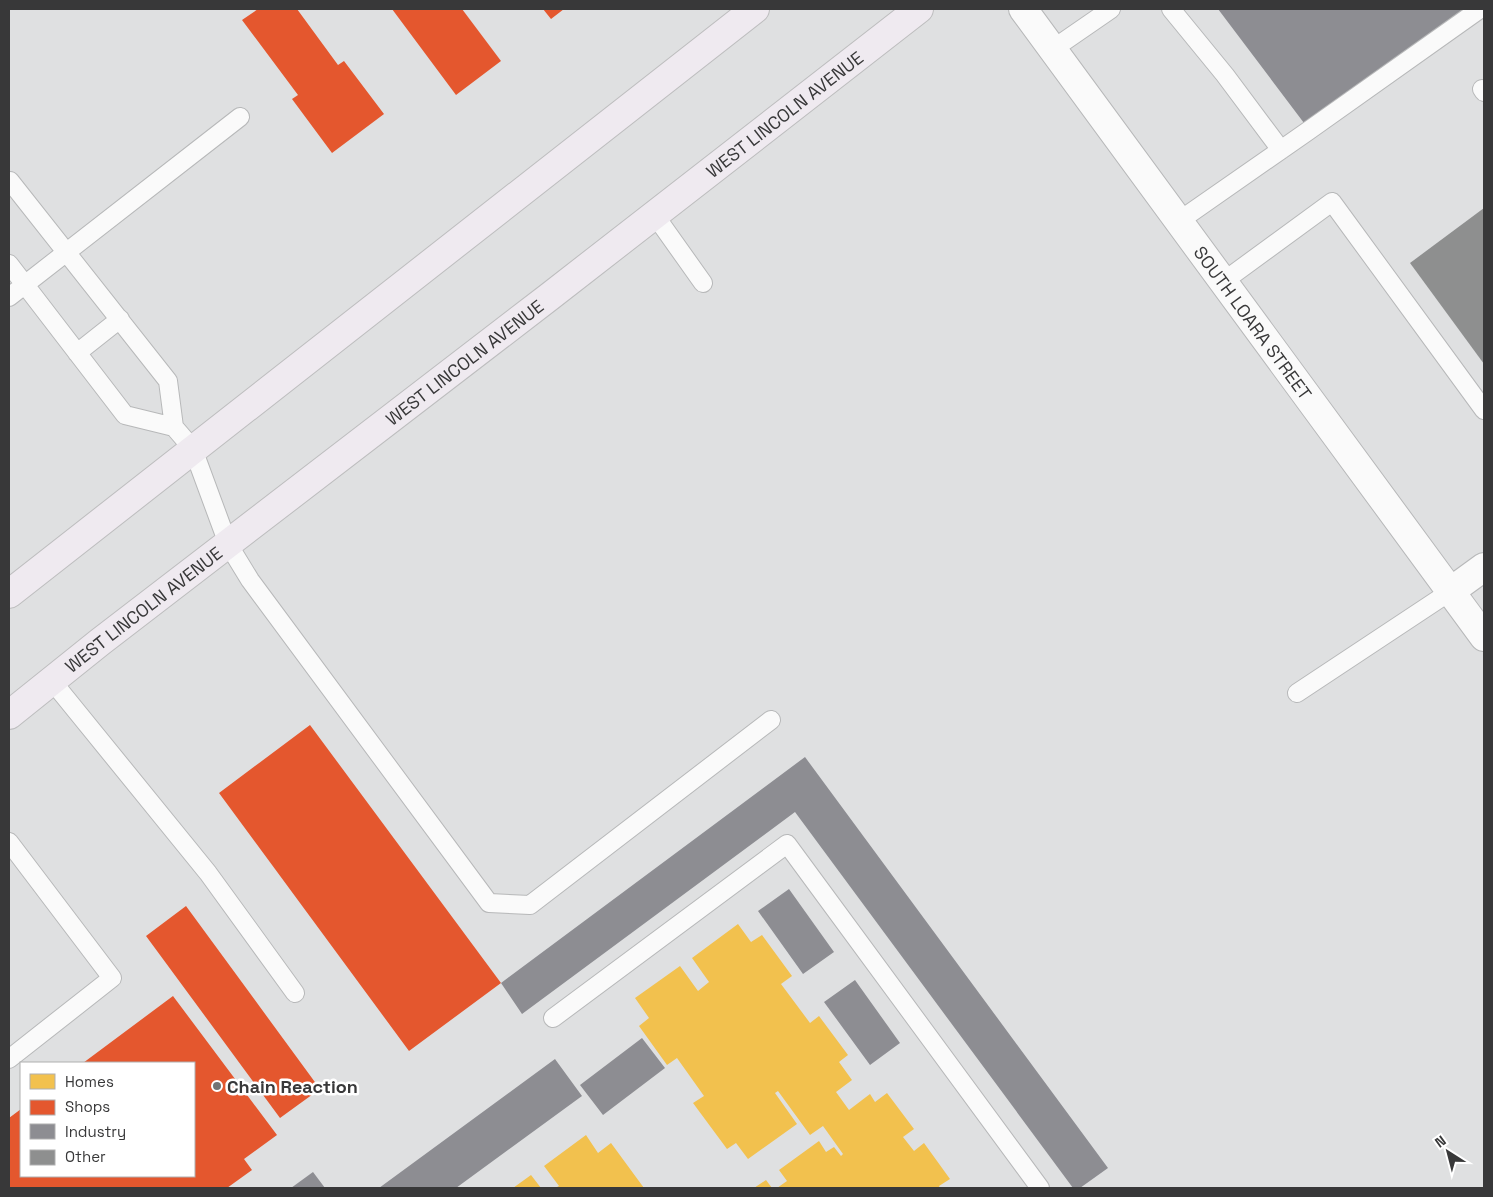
<svg xmlns="http://www.w3.org/2000/svg" width="1493" height="1197" viewBox="0 0 1493 1197" font-family="'Space Grotesk',sans-serif">
	<style>
		.homes { fill: #f2c14e }
		.shops { fill: #e4572e }
		.industry { fill: #8d8d92 }
		.building { fill: #8e8f8f }
		.lines { fill: none; stroke-linecap: round; stroke-linejoin: round }
		.service-casing { stroke: #b7b8b9; stroke-width: 20 }
		.minor-casing { stroke: #b7b8b9; stroke-width: 30 }
		.tertiary-casing { stroke: #b7b8b9; stroke-width: 30 }
		.primary-casing { stroke: #bdbdbe; stroke-width: 30 }
		.service { stroke: #fafafa; stroke-width: 18 }
		.minor { stroke: #fafafa; stroke-width: 28 }
		.tertiary { stroke: #fafafa; stroke-width: 28 }
		.primary { stroke: #efeaf0; stroke-width: 28 }
		.poi-dot { fill: #727374; stroke: #fff; stroke-width: 2 }
		.labels { text-anchor: middle; dominant-baseline: central; stroke-width: 5; stroke-linejoin: round; paint-order: stroke }
		.street-label { font-size: 18px; fill: #383839; stroke: #fff }
		.poi-label { font-size: 18px; font-weight: bold; fill: #383839; stroke: #fff; text-anchor: start }
	</style>
	<rect width="100%" height="100%" fill="#dfe0e1"/>
	<path class="homes" d="M 738,924 L 751,942 L 762,935 L 792,976 L 781,984 L 810,1023 L 819,1016 L 848,1055 L 839,1062 L 852,1080 L 836,1092 L 849,1110 L 870,1094 L 875,1102 L 887,1093 L 914,1129 L 903,1137 L 914,1151 L 924,1143 L 950,1179 L 939,1186 L 940,1188 L 777,1188 L 787,1181 L 779,1170 L 819,1141 L 826,1152 L 834,1147 L 841,1156 L 843,1154 L 823,1126 L 810,1135 L 778,1091 L 775,1093 L 797,1124 L 748,1159 L 736,1143 L 727,1149 L 693,1103 L 704,1096 L 677,1058 L 667,1065 L 639,1026 L 649,1018 L 635,998 L 680,966 L 698,991 L 709,982 L 692,958 Z
		M 586,1135 L 598,1153 L 611,1143 L 644,1188 L 555,1188 L 559,1186 L 544,1166 Z
		M 531,1175 L 541,1188 L 513,1188 Z
		M 766,1180 L 772,1188 L 754,1188 Z"/>
	<path class="shops" d="M 258,9 L 297,9 L 338,65 L 344,61 L 384,114 L 332,153 L 292,99 L 298,95 L 242,20 Z
		M 392,9 L 462,9 L 501,61 L 456,95 Z
		M 543,9 L 564,9 L 551,19 Z
		M 310,725 L 501,983 L 409,1051 L 219,793 Z
		M 186,906 L 320,1089 L 280,1118 L 146,936 Z
		M 173,996 L 277,1135 L 244,1159 L 252,1170 L 227,1188 L 9,1188 L 9,1118 L 21,1109 L 21,1176 L 194,1176 L 194,1063 L 83,1063 Z"/>
	<path class="industry" d="M 1218,9 L 1464,9 L 1307,127 Z
		M 805,757 L 1108,1168 L 1080,1188 L 1073,1188 L 795,812 L 522,1014 L 501,983 Z
		M 789,889 L 834,952 L 803,974 L 758,911 Z
		M 855,980 L 900,1043 L 870,1065 L 824,1002 Z
		M 642,1038 L 665,1068 L 603,1115 L 580,1085 Z
		M 555,1059 L 582,1096 L 456,1188 L 379,1188 Z
		M 313,1172 L 325,1188 L 291,1188 Z"/>
	<path class="building" d="M 1484,208 L 1484,364 L 1410,263 Z"/>
	<g class="lines">
		<defs>
			<path id="service" d="M 1171,9 L 1225,75 L 1281,150
				M 1053,49 L 1111,9
				M 1482,89 L 1484,92
				M 9,181 L 10,181 L 168,381 L 174,427 L 193,449 L 228,544 L 250,580 L 489,903 L 530,905 L 771,720
				M 654,214 L 703,283
				M 1179,221 L 1308,131 L 1480,9
				M 9,264 L 125,415 L 174,427
				M 1224,281 L 1332,202 L 1484,410
				M 9,297 L 240,117
				M 77,353 L 120,319
				M 52,681 L 208,873 L 295,993
				M 1297,693 L 1451,591
				M 9,842 L 112,978 L 9,1059
				M 553,1018 L 787,844 L 1040,1188"/>
			<path id="minor" d="M 1451,591 L 1484,567"/>
			<g id="tertiary">
				<path id="s1" d="M 1023,9 L 1484,637"/>
			</g>
			<g id="primary">
				<path d="M 9,594 L 755,9"/>
				<path id="s2" d="M 9,715 L 100,642 L 549,297 L 919,9"/>
			</g>
		</defs>
		<use href="#service" class="service-casing"/>
		<use href="#minor" class="minor-casing"/>
		<use href="#tertiary" class="tertiary-casing"/>
		<use href="#primary" class="primary-casing"/>
		<use href="#service" class="service"/>
		<use href="#minor" class="minor"/>
		<use href="#tertiary" class="tertiary"/>
		<use href="#primary" class="primary"/>
	</g>
	<circle class="poi-dot" cx="217" cy="1086" r="5"/>
	<g class="labels">
		<g class="street-label">
			<text stroke="none"><textPath href="#s2" startOffset="981">WEST LINCOLN AVENUE</textPath></text>
			<text stroke="none"><textPath href="#s1" startOffset="389">SOUTH LOARA STREET</textPath></text>
			<text stroke="none"><textPath href="#s2" startOffset="576">WEST LINCOLN AVENUE</textPath></text>
			<text stroke="none"><textPath href="#s2" startOffset="171">WEST LINCOLN AVENUE</textPath></text>
		</g>
		<g class="poi-label">
			<text x="227" y="1086">Chain Reaction</text>
		</g>
	</g>
	<rect width="1493" height="1197" fill="none" stroke="#383839" stroke-width="20"/>
	<rect x="20" y="1062" width="175" height="115" fill="#ffffff" stroke="#afafb0"/>
	<rect x="30" y="1074" width="25" height="15" fill="#f2c14e" stroke="#afafb0"/>
	<text x="65" y="1087" font-size="15" fill="#383839">Homes</text>
	<rect x="30" y="1100" width="25" height="15" fill="#e4572e" stroke="#afafb0"/>
	<text x="65" y="1112" font-size="15" fill="#383839">Shops</text>
	<rect x="30" y="1124" width="25" height="15" fill="#8d8d92" stroke="#afafb0"/>
	<text x="65" y="1137" font-size="15" fill="#383839">Industry</text>
	<rect x="30" y="1150" width="25" height="15" fill="#8e8f8f" stroke="#afafb0"/>
	<text x="65" y="1162" font-size="15" fill="#383839">Other</text>
	<g transform="translate(1448 1152) rotate(324)" stroke="#ffffff" stroke-width="4" paint-order="stroke">
	<path d="M0-4L9 19L0 12L-9 19Z" fill="#383839"/>
	<text y="-8" font-size="14" font-weight="bold" text-anchor="middle" fill="#383839">N</text>
	</g>
</svg>
